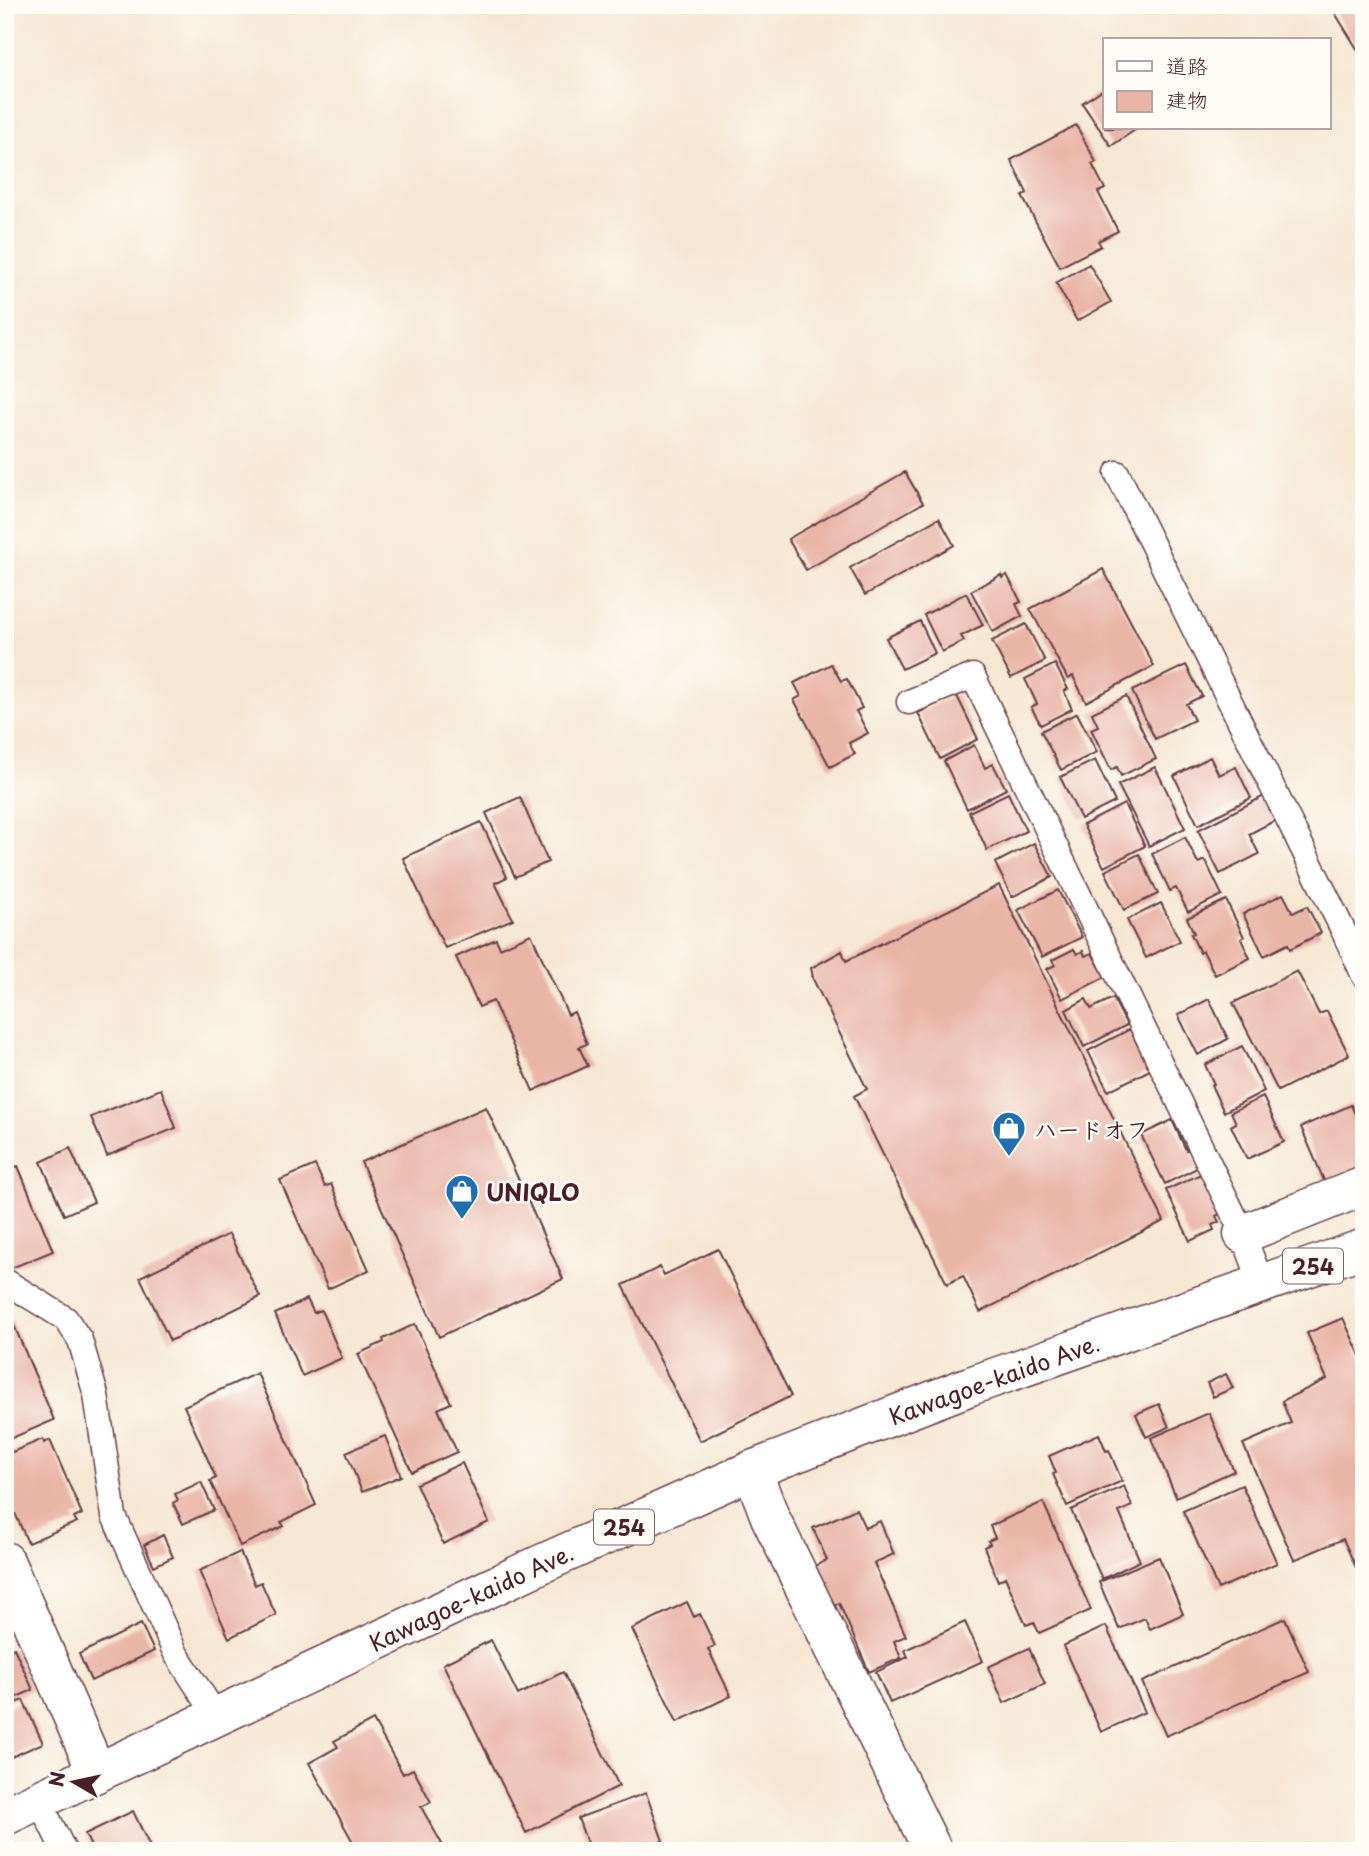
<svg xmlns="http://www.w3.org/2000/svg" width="1369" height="1856" viewBox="0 0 1369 1856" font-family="'Playpen Sans','Klee One',sans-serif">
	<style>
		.building { fill: #e9b5a7 }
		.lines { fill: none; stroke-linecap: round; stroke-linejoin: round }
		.lane-casing { stroke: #643d44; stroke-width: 27 }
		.street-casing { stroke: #643d44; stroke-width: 41 }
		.highway-casing { stroke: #643d44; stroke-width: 41 }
		.lane { stroke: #fff; stroke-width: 24 }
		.street { stroke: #fff; stroke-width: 38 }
		.highway { stroke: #fff; stroke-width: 38 }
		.labels { text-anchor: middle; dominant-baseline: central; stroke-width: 5; stroke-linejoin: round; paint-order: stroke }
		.shield { fill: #fdfcf7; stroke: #806168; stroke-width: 2 }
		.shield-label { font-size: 21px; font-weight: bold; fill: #4a1f2b }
		.poi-label { font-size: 23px; font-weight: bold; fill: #4a1f2b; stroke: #fdfcf7; text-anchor: start }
		.street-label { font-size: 23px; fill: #4a1f2b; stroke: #fdfcf7 }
	</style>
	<rect width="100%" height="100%" fill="#fdfcf7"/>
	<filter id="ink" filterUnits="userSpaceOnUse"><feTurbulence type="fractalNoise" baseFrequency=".0143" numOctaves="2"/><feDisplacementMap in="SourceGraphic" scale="14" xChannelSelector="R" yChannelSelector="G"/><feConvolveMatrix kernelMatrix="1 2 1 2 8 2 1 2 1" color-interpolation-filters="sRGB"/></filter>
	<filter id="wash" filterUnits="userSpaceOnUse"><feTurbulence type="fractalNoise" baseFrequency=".00686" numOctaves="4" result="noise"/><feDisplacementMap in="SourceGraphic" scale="28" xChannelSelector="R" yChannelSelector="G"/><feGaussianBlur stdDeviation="1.57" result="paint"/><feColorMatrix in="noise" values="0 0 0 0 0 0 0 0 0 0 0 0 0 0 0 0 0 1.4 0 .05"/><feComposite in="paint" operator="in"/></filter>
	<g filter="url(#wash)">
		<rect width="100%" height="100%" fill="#f6e7d2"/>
		<g id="blocks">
			<path class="building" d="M 1330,5 L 1364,5 L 1364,60 Z
				M 1105,88 L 1105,128 L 1138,128 L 1111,146 L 1082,103 Z
				M 1076,125 L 1096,162 L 1092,164 L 1105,189 L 1098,192 L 1118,231 L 1098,241 L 1101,246 L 1060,267 L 1022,196 L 1027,193 L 1011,160 Z
				M 1089,264 L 1111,302 L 1077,321 L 1056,283 Z
				M 905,472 L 923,503 L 806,570 L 788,539 Z
				M 939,518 L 954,545 L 865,595 L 850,568 Z
				M 1103,569 L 1154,666 L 1086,702 L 1073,676 L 1068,679 L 1030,609 Z
				M 1001,575 L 1002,578 L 1007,575 L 1021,602 L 1016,604 L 1022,616 L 993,632 L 971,591 Z
				M 966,593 L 983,625 L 961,636 L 964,641 L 942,652 L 924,615 Z
				M 920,621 L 935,653 L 902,669 L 886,638 Z
				M 1026,624 L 1045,661 L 1011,678 L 992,641 Z
				M 831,664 L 841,681 L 847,679 L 862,708 L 856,711 L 868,733 L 849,743 L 855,754 L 830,767 L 794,700 L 801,696 L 794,683 Z
				M 1055,664 L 1068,689 L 1064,691 L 1072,709 L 1041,725 L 1031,707 L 1037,704 L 1025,679 Z
				M 1186,665 L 1202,696 L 1186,704 L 1194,720 L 1155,739 L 1132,691 Z
				M 956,694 L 978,739 L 940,759 L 918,713 Z
				M 1126,696 L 1156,759 L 1121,776 L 1117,767 L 1111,770 L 1091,729 L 1098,726 L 1092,713 Z
				M 1077,713 L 1097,752 L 1061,770 L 1041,731 Z
				M 974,745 L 985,768 L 993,764 L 1006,789 L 967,809 L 944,761 Z
				M 1210,757 L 1219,775 L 1236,767 L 1251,798 L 1198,825 L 1174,776 Z
				M 1095,760 L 1115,802 L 1081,819 L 1060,777 Z
				M 1155,767 L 1185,828 L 1149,846 L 1118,785 Z
				M 1008,793 L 1026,831 L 987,850 L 969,812 Z
				M 1264,796 L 1276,820 L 1249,834 L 1259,854 L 1220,874 L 1198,830 Z
				M 520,797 L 548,862 L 515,877 L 486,813 Z
				M 1124,804 L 1145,846 L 1104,867 L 1083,825 Z
				M 481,822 L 507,877 L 495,883 L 513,919 L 445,948 L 403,858 Z
				M 1185,837 L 1198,863 L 1205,860 L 1222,895 L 1188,912 L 1176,888 L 1170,891 L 1152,854 Z
				M 1034,843 L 1052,877 L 1012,897 L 995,863 Z
				M 1139,854 L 1158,894 L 1124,910 L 1105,871 Z
				M 999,885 L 1164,1221 L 980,1312 L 963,1276 L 947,1284 L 854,1096 L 867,1089 L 812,977 L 813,977 L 811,968 L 842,951 L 846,961 Z
				M 1058,890 L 1082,937 L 1042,957 L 1018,910 Z
				M 1283,894 L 1293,913 L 1307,906 L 1321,933 L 1290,949 L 1288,944 L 1264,956 L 1243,914 Z
				M 1226,900 L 1244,937 L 1241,939 L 1250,958 L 1215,975 L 1203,951 L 1200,953 L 1191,934 L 1194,933 L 1187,918 Z
				M 1161,903 L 1180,941 L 1146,958 L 1127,920 Z
				M 531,934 L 568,1015 L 574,1012 L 587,1044 L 579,1047 L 588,1066 L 533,1091 L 493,1001 L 479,1007 L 456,957 L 496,939 L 500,948 Z
				M 1074,949 L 1077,954 L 1083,951 L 1085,956 L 1092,953 L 1105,977 L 1062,999 L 1047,969 L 1055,965 L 1052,960 Z
				M 1297,971 L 1319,1014 L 1327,1011 L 1349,1055 L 1278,1091 L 1233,1003 Z
				M 1113,998 L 1127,1025 L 1084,1047 L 1066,1010 L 1086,999 L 1091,1009 Z
				M 1209,999 L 1228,1039 L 1198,1055 L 1178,1015 Z
				M 1130,1029 L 1150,1070 L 1108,1091 L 1088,1051 Z
				M 1242,1046 L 1264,1091 L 1224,1112 L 1211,1085 L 1214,1084 L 1205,1065 Z
				M 161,1089 L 176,1128 L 107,1156 L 91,1117 Z
				M 1263,1097 L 1284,1142 L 1247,1159 L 1231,1126 L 1236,1123 L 1231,1112 Z
				M 1351,1105 L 1364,1135 L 1364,1165 L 1325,1183 L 1301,1127 Z
				M 486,1107 L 563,1279 L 439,1337 L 361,1162 Z
				M 1172,1120 L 1186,1150 L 1190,1149 L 1199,1167 L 1165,1184 L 1141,1135 Z
				M 70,1148 L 94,1202 L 64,1215 L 41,1162 Z
				M 315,1165 L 325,1187 L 331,1184 L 369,1270 L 328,1289 L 280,1180 Z
				M 18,1166 L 53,1251 L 9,1269 L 5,1260 L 5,1171 Z
				M 1203,1173 L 1221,1213 L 1216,1216 L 1219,1222 L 1212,1225 L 1214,1230 L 1190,1241 L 1166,1190 Z
				M 229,1234 L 260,1297 L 170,1341 L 140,1277 Z
				M 718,1249 L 791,1396 L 700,1441 L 623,1285 L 660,1267 L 664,1275 Z
				M 307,1299 L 314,1313 L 321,1310 L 342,1358 L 302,1376 L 275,1314 Z
				M 11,1318 L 54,1420 L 5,1441 L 5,1321 Z
				M 1343,1318 L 1364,1364 L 1364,1585 L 1343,1539 L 1294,1560 L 1243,1444 L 1291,1423 L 1282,1401 L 1327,1379 L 1307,1333 Z
				M 415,1324 L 451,1403 L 438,1409 L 457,1452 L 412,1472 L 358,1354 L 384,1342 L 383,1339 Z
				M 257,1373 L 316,1505 L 281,1522 L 284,1526 L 240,1546 L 210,1481 L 216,1478 L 184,1406 Z
				M 1226,1374 L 1233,1388 L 1213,1397 L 1207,1383 Z
				M 1159,1404 L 1169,1427 L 1146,1437 L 1136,1414 Z
				M 1209,1413 L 1234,1471 L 1176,1497 L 1151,1438 Z
				M 1099,1434 L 1106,1451 L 1109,1450 L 1122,1481 L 1067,1506 L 1053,1474 L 1056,1473 L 1049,1456 Z
				M 385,1436 L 401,1476 L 362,1492 L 346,1452 Z
				M 43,1439 L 44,1443 L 50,1440 L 82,1514 L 74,1518 L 77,1522 L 28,1543 L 5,1490 L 5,1455 Z
				M 462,1463 L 489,1522 L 443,1544 L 416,1484 Z
				M 201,1482 L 214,1510 L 183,1524 L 173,1503 L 178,1500 L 175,1494 Z
				M 1242,1485 L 1277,1563 L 1218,1589 L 1183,1511 Z
				M 1124,1486 L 1132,1506 L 1119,1512 L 1140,1561 L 1102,1579 L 1071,1510 Z
				M 1043,1502 L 1091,1610 L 1039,1633 L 1034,1622 L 1026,1625 L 1005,1577 L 998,1581 L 984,1547 L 990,1544 L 988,1541 L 995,1538 L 990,1526 Z
				M 856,1509 L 865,1528 L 880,1521 L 894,1554 L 874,1563 L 906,1636 L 894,1641 L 901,1658 L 869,1672 L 839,1603 L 833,1606 L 815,1566 L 827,1560 L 813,1528 Z
				M 163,1535 L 173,1557 L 154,1566 L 144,1545 Z
				M 240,1552 L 255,1585 L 261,1582 L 276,1615 L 229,1638 L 199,1571 Z
				M 1159,1557 L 1183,1614 L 1150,1629 L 1145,1618 L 1119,1629 L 1099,1582 Z
				M 687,1602 L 694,1617 L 700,1614 L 715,1646 L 708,1649 L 731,1696 L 677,1722 L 632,1629 Z
				M 1285,1618 L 1309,1672 L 1166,1736 L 1142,1682 Z
				M 965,1622 L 983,1661 L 890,1703 L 876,1672 L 908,1657 L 905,1650 Z
				M 141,1624 L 154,1651 L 91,1681 L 79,1654 Z
				M 1106,1626 L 1145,1712 L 1101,1732 L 1063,1646 Z
				M 491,1640 L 518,1695 L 563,1672 L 619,1786 L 526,1833 L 443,1664 Z
				M 14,1648 L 33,1690 L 5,1702 L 5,1652 Z
				M 1029,1648 L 1045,1684 L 1004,1703 L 988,1667 Z
				M 23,1700 L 43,1743 L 7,1759 L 5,1754 L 5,1708 Z
				M 373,1720 L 403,1774 L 413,1769 L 431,1802 L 421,1807 L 442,1844 L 429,1851 L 358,1851 L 309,1763 L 338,1747 L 334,1741 Z
				M 646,1793 L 663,1841 L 638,1851 L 590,1851 L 578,1818 Z
				M 133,1811 L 152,1851 L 93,1851 L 85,1834 Z"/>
		</g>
	</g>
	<g filter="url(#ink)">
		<use href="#blocks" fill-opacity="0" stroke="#643d44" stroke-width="2"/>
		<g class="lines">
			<defs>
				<path id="lane" d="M 1117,473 L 1343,930 L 1364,976
					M 909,702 L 973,676 L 1243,1234 L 1262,1285
					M 5,1281 L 66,1319 L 80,1340 L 96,1395 L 114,1516 L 176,1654 L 217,1717
					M 39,1800 L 64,1851"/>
				<path id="street" d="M 1243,1234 L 1364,1186
					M 752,1470 L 770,1517 L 933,1851
					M 5,1561 L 97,1773"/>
				<path id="highway" d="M 5,1816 L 539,1565 L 752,1470 L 970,1386 L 1364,1248"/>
			</defs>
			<use href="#lane" class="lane-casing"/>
			<use href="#street" class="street-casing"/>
			<use href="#highway" class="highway-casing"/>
			<use href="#lane" class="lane"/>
			<use href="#street" class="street"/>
			<use href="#highway" class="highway"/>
		</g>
	</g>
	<defs>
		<symbol id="shop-pin" viewBox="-11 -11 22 30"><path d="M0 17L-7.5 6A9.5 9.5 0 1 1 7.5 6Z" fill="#1f6fb2" stroke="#fdfcf7"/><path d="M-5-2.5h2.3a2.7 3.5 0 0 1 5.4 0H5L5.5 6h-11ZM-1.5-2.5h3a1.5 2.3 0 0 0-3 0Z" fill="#fff"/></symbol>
	</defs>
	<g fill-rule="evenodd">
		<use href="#shop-pin" x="990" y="1109" width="38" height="52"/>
		<use href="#shop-pin" x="443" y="1172" width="38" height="52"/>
	</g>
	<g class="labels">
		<g class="shield">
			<rect x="1283" y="1248.5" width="60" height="35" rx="5"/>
			<rect x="594" y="1509.5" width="60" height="35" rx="5"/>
		</g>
		<g class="shield-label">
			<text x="1313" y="1266">254</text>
			<text x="624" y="1527">254</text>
		</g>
		<g class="poi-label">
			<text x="1034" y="1128">ハードオフ</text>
			<text x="486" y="1191">UNIQLO</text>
		</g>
		<g class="street-label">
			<text transform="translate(994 1379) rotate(-20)">Kawagoe-kaido Ave.</text>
			<text transform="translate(471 1597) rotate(-25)">Kawagoe-kaido Ave.</text>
		</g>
	</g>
	<rect width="1369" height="1856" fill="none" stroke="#fdfcf7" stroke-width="28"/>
	<rect x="1103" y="38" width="228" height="91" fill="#fdfcf7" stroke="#b5a4a5" stroke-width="2"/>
	<rect x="1117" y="61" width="35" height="10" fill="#ffffff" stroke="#b5a4a5" stroke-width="2"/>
	<text x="1166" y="74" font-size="21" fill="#4a1f2b">道路</text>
	<rect x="1117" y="91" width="35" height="21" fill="#e9b5a7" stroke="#b5a4a5" stroke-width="2"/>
	<text x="1166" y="108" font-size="21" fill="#4a1f2b">建物</text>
	<g transform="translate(74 1782) rotate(279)" stroke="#fdfcf7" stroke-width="5" paint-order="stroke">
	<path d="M0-5L12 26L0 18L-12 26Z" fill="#4a1f2b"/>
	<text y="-10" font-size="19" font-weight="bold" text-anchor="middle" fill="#4a1f2b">N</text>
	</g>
</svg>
